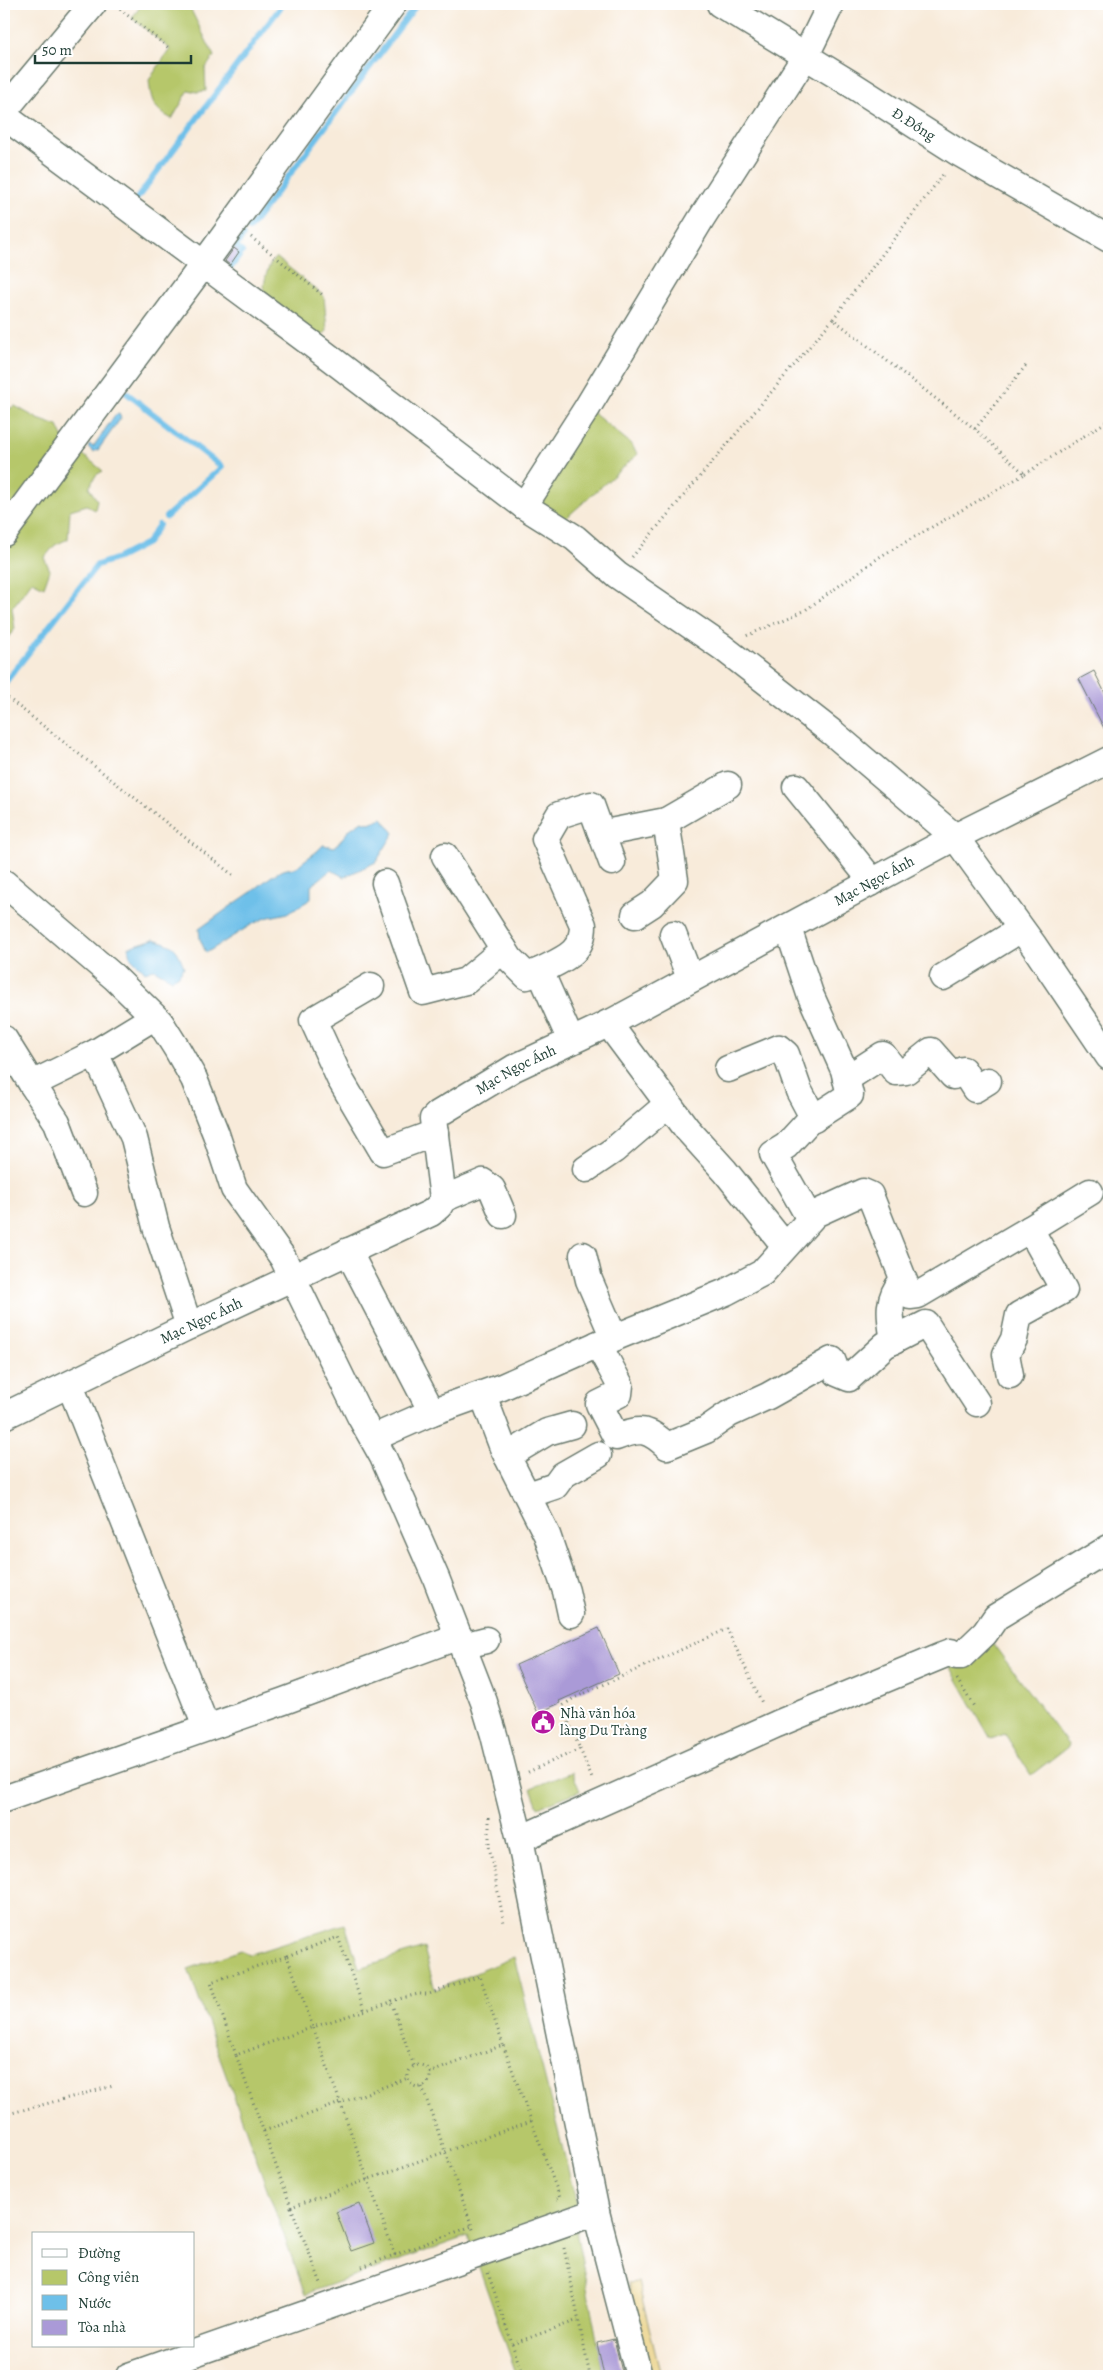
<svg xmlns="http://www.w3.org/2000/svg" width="1113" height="2380" viewBox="0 0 1113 2380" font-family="Alegreya,serif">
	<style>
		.green { fill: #b6c76a; stroke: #6a824f }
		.sand { fill: #eeda9e; stroke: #868c69 }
		.water { fill: #6ec0e9; stroke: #467e8e }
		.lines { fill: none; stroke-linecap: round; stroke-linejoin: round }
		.stream { stroke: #6ec0e9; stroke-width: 6 }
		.building { fill: #aa9ad7 }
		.minor-casing { stroke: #6b7a6e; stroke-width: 29 }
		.path { stroke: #6b7a6e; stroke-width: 3; stroke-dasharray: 1 4; stroke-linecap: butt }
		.minor { stroke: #fff; stroke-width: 26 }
		.labels { text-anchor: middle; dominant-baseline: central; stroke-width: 4; stroke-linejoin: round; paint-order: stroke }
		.street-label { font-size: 15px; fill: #1f3d34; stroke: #fff }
		.poi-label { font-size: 15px; fill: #1f3d34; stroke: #fff; text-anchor: start }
	</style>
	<rect width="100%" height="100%" fill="#fff"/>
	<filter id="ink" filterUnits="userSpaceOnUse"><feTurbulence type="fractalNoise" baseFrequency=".02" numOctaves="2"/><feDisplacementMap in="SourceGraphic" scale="10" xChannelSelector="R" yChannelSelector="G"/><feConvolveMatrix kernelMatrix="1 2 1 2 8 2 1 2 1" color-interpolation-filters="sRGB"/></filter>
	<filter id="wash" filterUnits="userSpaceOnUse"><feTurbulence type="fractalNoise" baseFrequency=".0096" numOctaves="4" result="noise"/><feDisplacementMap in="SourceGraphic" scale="20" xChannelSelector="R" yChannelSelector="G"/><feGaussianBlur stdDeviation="1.12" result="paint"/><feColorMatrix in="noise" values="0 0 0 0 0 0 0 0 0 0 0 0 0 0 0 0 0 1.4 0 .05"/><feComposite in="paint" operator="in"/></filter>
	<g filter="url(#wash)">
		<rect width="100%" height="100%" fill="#f8ebda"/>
		<path class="green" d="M 142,4 L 188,4 L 214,56 L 205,69 L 206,91 L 197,92 L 189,90 L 172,119 C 153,109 151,101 149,80 L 170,49 L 132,18 Z
			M 276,257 L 324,296 L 327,331 L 313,345 L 262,308 C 264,291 263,270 276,257 Z
			M 15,406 L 38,419 L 58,426 L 64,439 L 103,471 L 96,475 L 89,488 L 97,500 L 95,510 L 87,505 L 70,510 L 68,539 L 55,545 L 44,558 L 50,570 L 44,587 L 32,581 L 12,608 L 15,629 L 4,642 L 4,533 L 19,513 L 4,501 L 4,411 Z
			M 587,408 L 629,442 L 638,454 L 557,526 L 524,506 Z
			M 985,1633 L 1069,1746 L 1031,1775 L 1005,1734 L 991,1739 L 943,1655 Z
			M 572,1772 L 580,1791 L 538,1807 L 531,1788 Z
			M 345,1924 L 359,1968 L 424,1948 L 435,1990 L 514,1957 L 575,2197 L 577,2236 L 604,2376 L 517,2376 L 468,2236 L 305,2294 L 188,1969 L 241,1950 L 248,1955 Z"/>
		<path class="sand" d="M 638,2282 L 661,2376 L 649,2376 L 628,2283 Z"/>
		<path class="water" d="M 119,414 L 121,418 L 98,450 L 93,452 L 88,447 L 90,444 L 93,447 L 115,415 Z
			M 382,818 L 394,833 L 376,862 L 344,877 L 331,870 L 311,886 L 311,899 L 288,913 L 265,918 L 251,925 L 206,953 L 200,939 L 199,929 C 215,918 230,906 247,895 C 264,884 275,868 296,868 C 304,859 316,854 323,845 L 335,847 L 350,829 L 362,821 L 369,823 Z
			M 154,939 C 174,946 176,945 184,967 L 178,976 L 172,979 L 154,969 L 145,972 C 138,962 127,960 129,947 Z"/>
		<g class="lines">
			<path class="stream" d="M 132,205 L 283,4
				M 249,229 L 417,4
				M 229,270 L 242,252 L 236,247 L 243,236
				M 120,388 L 222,467 L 166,517
				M 4,684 L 97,565 L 118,558 L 147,543 L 159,525"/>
		</g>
		<g id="blocks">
			<path class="building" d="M 234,248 L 239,252 L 230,265 L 225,261 Z
				M 1094,671 L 1109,701 L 1109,738 L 1079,679 Z
				M 599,1628 L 619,1674 L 559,1701 L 560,1703 L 538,1713 L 516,1665 Z
				M 359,2203 L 374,2243 L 351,2251 L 336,2212 Z
				M 614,2339 L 623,2376 L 604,2376 L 597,2343 Z"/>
		</g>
	</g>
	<g filter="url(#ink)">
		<use href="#blocks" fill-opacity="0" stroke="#6b7a6e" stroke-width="1"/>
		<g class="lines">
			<defs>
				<g id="minor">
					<path id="s1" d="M 720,4 L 851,84 L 959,153 L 1109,239"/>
					<path d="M 4,111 L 93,4"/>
					<path d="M 4,116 L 313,345 L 524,506 L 575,538 L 617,575 L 722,647 L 834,734 L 955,837 L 1034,946 L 1109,1057"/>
					<path d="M 524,506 L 587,408 L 701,219 L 805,57 L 831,4"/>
					<path d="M 4,533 L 203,265 L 393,4"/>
					<path d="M 796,787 L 873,882"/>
					<path d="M 666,821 L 728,785"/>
					<path d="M 600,830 L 612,862"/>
					<path d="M 445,856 L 510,959 L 527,976 L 540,971"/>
					<path d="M 4,883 L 114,977 L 160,1022 L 177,1049 L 194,1079 L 216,1134 L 234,1189 L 283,1258 L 360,1416 L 383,1457 L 436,1578 L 484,1702 L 494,1735 L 520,1839 L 596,2212 L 639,2376"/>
					<path d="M 385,883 L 423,992 L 466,981 L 504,949"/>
					<path d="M 788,928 L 810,994 L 844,1070 L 850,1095 L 808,1122 L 786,1146 L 773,1154 L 810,1219"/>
					<path d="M 673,934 L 690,978"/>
					<path d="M 943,977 L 1021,929"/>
					<path d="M 371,986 L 313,1020 L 340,1079 L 383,1152 L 435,1133"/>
					<path d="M 608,1023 L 687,1129 L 725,1171 L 785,1246"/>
					<path d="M 4,1039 L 32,1084 L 95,1053 L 134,1138 L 156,1227 L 189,1326"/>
					<path d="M 571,1041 L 540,971 C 563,959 583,954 583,925 L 545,839 L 559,815 L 591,805 L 600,830 L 610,832 L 666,821 L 675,880 L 652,904 L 635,915"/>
					<path d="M 95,1053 L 154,1017"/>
					<path d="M 728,1069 L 779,1048 L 786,1054 L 799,1091 L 814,1119"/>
					<path d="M 846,1079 L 883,1055 L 896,1072 L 906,1071 L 931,1051 L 953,1076 L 963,1070 L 975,1089 L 988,1081"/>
					<path d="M 32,1084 L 57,1122 L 84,1193"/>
					<path d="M 586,1169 L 614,1150 L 668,1104"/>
					<path d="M 443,1199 L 483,1182 L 492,1189 L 503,1215"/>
					<path d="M 1030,1229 L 1090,1192"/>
					<path d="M 348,1251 L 432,1412"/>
					<path d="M 583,1255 L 589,1280 L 614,1338"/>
					<path d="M 894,1341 C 890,1316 886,1300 903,1280"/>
					<path d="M 598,1344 L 620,1385 L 619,1394 L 599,1404 L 616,1437 C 641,1428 647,1428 667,1446 L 706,1430 L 729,1414 L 768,1396 L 832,1360 L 837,1373 L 849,1378 L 885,1345 L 926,1324 L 977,1403"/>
					<path d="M 70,1385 L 206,1727"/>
					<path d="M 483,1395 L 503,1448 L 547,1535 L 566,1591 L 571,1614"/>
					<path id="s2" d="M 4,1416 L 189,1326 L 431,1213 L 439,1206 L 443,1199 L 433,1119 L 438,1114 L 514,1068 L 612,1022 L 955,837 L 1109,760"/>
					<path d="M 373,1438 L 432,1412 L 502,1387 L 594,1346 L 726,1292 L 762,1273 L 815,1214 L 863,1192 L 870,1195 L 910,1296 L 918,1295 L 1030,1229 L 1064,1290 L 1019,1315 L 1014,1339 L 1006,1354 L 1010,1375"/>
					<path d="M 507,1456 L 547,1432 L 572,1425"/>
					<path d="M 528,1495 L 555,1486 L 563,1475 L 598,1455"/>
					<path d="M 463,1646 L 486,1640"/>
					<path d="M 4,1799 L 284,1701 L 459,1636"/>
					<path d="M 520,1839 L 777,1724 L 943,1655 L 951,1652 L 956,1656 L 961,1656 L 985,1633 L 996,1617 L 1109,1548"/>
					<path d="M 129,2376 L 596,2212"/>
				</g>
			</defs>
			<use href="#minor" class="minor-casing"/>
			<path class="path" d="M 116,6 L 170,49
				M 251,237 L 324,296
				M 833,319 L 945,172
				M 975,429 L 1028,363
				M 1025,474 L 1109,420
				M 632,557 L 833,319 L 975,429 L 1025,474 L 881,556 L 804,611 L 746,636
				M 4,695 L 234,876
				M 957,1679 L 975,1708
				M 580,1749 L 593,1781
				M 528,1772 L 580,1749 L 562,1706 L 574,1698 L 727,1629 L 763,1705
				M 489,1817 L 489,1846 L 504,1923
				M 391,2001 L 418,1994 L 429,1994 L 480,1976 L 503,2045
				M 364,2009 L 338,1937 L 287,1956 L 313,2027 L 391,2002 L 414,2066
				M 236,2055 L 211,1982 L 287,1956
				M408 2076a11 11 0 1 1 22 0a11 11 0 1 1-22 0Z
				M 429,2073 L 503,2045 L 560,2198 L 557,2199
				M 422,2087 L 474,2232
				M 4,2115 L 113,2086
				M 264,2131 L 408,2078
				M 291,2207 L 321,2283
				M 564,2248 L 590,2376
				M 395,2255 L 313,2027 L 236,2055 L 291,2207 L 531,2121
				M 362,2267 L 472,2226
				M 488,2273 L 523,2376
				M 512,2344 L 578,2320"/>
			<use href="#minor" class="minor"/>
		</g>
	</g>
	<defs>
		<symbol id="civic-disc" viewBox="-11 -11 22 22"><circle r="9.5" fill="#b5179e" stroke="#fff"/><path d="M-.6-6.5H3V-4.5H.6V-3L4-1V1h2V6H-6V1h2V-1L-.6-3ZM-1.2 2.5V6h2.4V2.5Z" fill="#fff"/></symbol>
	</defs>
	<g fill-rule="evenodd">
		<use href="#civic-disc" x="529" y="1708" width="28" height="28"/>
	</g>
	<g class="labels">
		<g class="street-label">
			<text stroke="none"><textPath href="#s1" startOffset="228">Đ.Đồng</textPath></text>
			<text stroke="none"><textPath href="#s2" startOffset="1074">Mạc Ngọc Ánh</textPath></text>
			<text stroke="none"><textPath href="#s2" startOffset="669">Mạc Ngọc Ánh</textPath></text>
			<text stroke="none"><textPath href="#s2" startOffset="219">Mạc Ngọc Ánh</textPath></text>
		</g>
		<g class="poi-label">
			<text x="560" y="1713">Nhà văn hóa<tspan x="560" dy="17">làng Du Tràng</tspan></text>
		</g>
	</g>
	<rect width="1113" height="2380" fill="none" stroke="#fff" stroke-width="20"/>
	<rect x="32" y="2232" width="162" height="115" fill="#ffffff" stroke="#a5b1ae"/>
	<rect x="42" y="2249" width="25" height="8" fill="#ffffff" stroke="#a5b1ae"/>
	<text x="78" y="2258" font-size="15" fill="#1f3d34">Đường</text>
	<rect x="42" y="2270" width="25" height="15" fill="#b6c76a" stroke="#a5b1ae"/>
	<text x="78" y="2282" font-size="15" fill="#1f3d34">Công viên</text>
	<rect x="42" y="2295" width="25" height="15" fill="#6ec0e9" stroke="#a5b1ae"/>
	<text x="78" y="2308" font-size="15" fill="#1f3d34">Nước</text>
	<rect x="42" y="2320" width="25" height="15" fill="#aa9ad7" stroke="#a5b1ae"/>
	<text x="78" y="2332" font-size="15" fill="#1f3d34">Tòa nhà</text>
	<path d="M35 55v8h156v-8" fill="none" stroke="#1f3d34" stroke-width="2.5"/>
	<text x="42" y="55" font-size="15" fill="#1f3d34" stroke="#ffffff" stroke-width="4" paint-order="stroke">50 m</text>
</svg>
